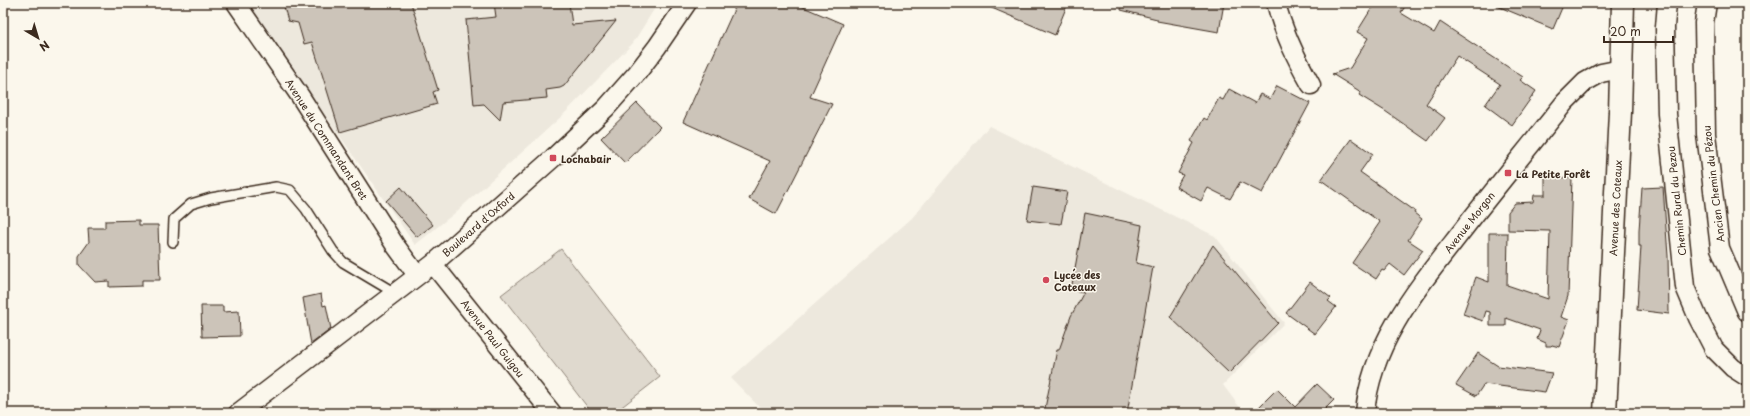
<svg xmlns="http://www.w3.org/2000/svg" width="1750" height="416" viewBox="0 0 1750 416" font-family="'Playpen Sans',sans-serif">
	<style>
		.built { fill: #ede8dd }
		.green { fill: #dfd9ce; stroke: #8d8276 }
		.building { fill: #ccc4b9; stroke: #3b2a1e }
		.lines { fill: none; stroke-linecap: round; stroke-linejoin: round }
		.lane-casing { stroke: #3b2a1e; stroke-width: 12 }
		.street-casing { stroke: #3b2a1e; stroke-width: 21 }
		.secondary-casing { stroke: #3b2a1e; stroke-width: 25 }
		.lane { stroke: #fbf7ec; stroke-width: 9 }
		.street { stroke: #fbf7ec; stroke-width: 18 }
		.secondary { stroke: #fbf7ec; stroke-width: 22 }
		.poi-dot { fill: #d1495b; stroke: #fbf7ec; stroke-width: 1.5 }
		.labels { text-anchor: middle; dominant-baseline: central; stroke-width: 3; stroke-linejoin: round; paint-order: stroke }
		.street-label { font-size: 10px; fill: #3b2a1e; stroke: #fbf7ec }
		.poi-label { font-size: 10px; font-weight: bold; fill: #3b2a1e; stroke: #fbf7ec; text-anchor: start }
	</style>
	<rect width="100%" height="100%" fill="#fbf7ec"/>
	<filter id="ink" filterUnits="userSpaceOnUse"><feTurbulence type="fractalNoise" baseFrequency=".025" numOctaves="2"/><feDisplacementMap in="SourceGraphic" scale="8" xChannelSelector="R" yChannelSelector="G"/><feConvolveMatrix kernelMatrix="1 2 1 2 8 2 1 2 1" color-interpolation-filters="sRGB"/></filter>
	<g filter="url(#ink)">
		<path class="built" d="M 248,3 L 658,3 L 633,43 L 563,115 L 456,212 L 415,245 Z
			M 989,126 L 1215,236 L 1284,323 L 1223,385 L 1244,413 L 765,413 L 731,378 L 912,218 Z"/>
		<path class="green" d="M 561,249 L 660,377 L 614,413 L 592,413 L 501,295 Z"/>
		<path class="building" d="M 283,3 L 411,3 L 438,90 L 433,92 L 437,104 L 340,132 L 312,42 L 304,44 L 298,23 L 288,21 Z
			M 494,3 L 569,3 L 572,25 L 616,21 L 564,86 L 560,88 L 546,90 L 547,98 L 503,102 L 500,120 L 484,104 L 474,105 L 466,20 L 496,17 Z
			M 737,3 L 794,3 L 843,24 L 810,97 L 832,104 L 776,214 L 749,199 L 770,161 L 683,122 Z
			M 980,3 L 1068,3 L 1055,35 Z
			M 1122,3 L 1224,3 L 1219,32 L 1157,21 L 1157,19 L 1121,10 Z
			M 1375,3 L 1407,3 L 1401,13 L 1434,33 L 1440,22 L 1523,77 L 1520,80 L 1536,91 L 1512,125 L 1485,105 L 1500,84 L 1457,56 L 1426,104 L 1445,118 L 1428,141 L 1385,111 L 1359,95 L 1361,92 L 1332,74 L 1350,68 L 1368,38 L 1357,32 Z
			M 1490,3 L 1564,3 L 1553,29 Z
			M 1277,86 L 1310,103 L 1262,193 L 1240,182 L 1230,199 L 1208,188 L 1201,201 L 1176,187 L 1183,175 L 1178,173 L 1194,143 L 1191,141 L 1204,118 L 1207,120 L 1219,98 L 1223,100 L 1229,89 L 1255,103 L 1260,94 L 1270,99 Z
			M 637,103 L 660,127 L 625,163 L 601,138 Z
			M 1351,139 L 1373,154 L 1360,172 L 1415,211 L 1414,213 L 1422,219 L 1408,240 L 1423,250 L 1404,275 L 1390,264 L 1384,271 L 1382,270 L 1376,279 L 1352,263 L 1380,222 L 1321,180 Z
			M 1545,177 L 1572,178 L 1568,296 L 1561,317 L 1569,320 L 1559,347 L 1552,345 L 1551,346 L 1546,346 L 1546,343 L 1537,339 L 1540,330 L 1506,318 L 1506,326 L 1490,326 L 1490,312 L 1486,311 L 1483,321 L 1463,314 L 1476,277 L 1489,282 L 1489,233 L 1508,233 L 1507,285 L 1548,299 L 1550,231 L 1508,230 L 1508,212 L 1515,203 L 1533,202 L 1534,195 L 1545,195 Z
			M 401,187 L 433,225 L 417,237 L 386,201 Z
			M 1033,187 L 1067,192 L 1061,224 L 1027,220 Z
			M 1663,187 L 1668,256 L 1669,314 L 1637,310 L 1641,246 L 1639,246 L 1639,230 L 1642,188 Z
			M 1085,213 L 1142,225 L 1136,263 L 1153,267 L 1127,413 L 1044,413 L 1057,350 L 1059,350 L 1071,316 L 1084,292 L 1071,290 Z
			M 139,220 L 139,225 L 158,225 L 160,280 L 142,280 L 142,286 L 109,287 L 109,281 L 95,282 L 79,265 L 79,256 L 89,242 L 88,228 L 105,228 L 105,221 Z
			M 1213,245 L 1278,323 L 1229,373 L 1170,317 Z
			M 1310,282 L 1331,298 L 1328,301 L 1336,307 L 1315,334 L 1286,313 Z
			M 321,294 L 323,306 L 326,305 L 331,329 L 311,344 L 303,298 Z
			M 201,306 L 223,306 L 223,312 L 239,311 L 240,336 L 202,337 Z
			M 1478,353 L 1498,366 L 1552,373 L 1545,392 L 1484,384 L 1476,396 L 1456,385 Z
			M 1317,384 L 1334,400 L 1321,413 L 1253,413 L 1277,389 L 1295,407 Z"/>
		<g class="lines">
			<defs>
				<path id="lane" d="M 173,242 L 174,219 L 191,204 L 211,198 L 276,187 L 290,190 L 306,209 L 333,251 L 343,262 L 395,293"/>
				<path id="street" d="M 236,3 L 300,96 L 395,245 L 417,275
					M 1276,3 C 1283,32 1296,58 1311,85
					M 1667,3 L 1665,27 L 1667,114 L 1685,287 L 1698,318 L 1714,349 L 1733,368 L 1747,377
					M 1707,3 L 1704,23 L 1706,134 L 1720,248 L 1747,312
					M 433,264 L 552,413
					M 238,413 L 433,264 L 553,158 L 606,108 L 637,73 L 657,47 L 687,3
					M 1365,413 C 1371,342 1420,285 1462,231 C 1496,187 1531,145 1565,102 L 1585,82 L 1601,73 L 1621,69"/>
				<path id="secondary" d="M 1605,413 L 1620,112 L 1623,3"/>
			</defs>
			<use href="#lane" class="lane-casing"/>
			<use href="#street" class="street-casing"/>
			<use href="#secondary" class="secondary-casing"/>
			<use href="#lane" class="lane"/>
			<use href="#street" class="street"/>
			<use href="#secondary" class="secondary"/>
		</g>
	</g>
	<g class="poi-dot">
		<rect x="549" y="154" width="8" height="8" rx="2"/>
		<rect x="1504" y="169" width="8" height="8" rx="2"/>
		<circle cx="1046" cy="280" r="4"/>
	</g>
	<g class="labels">
		<g class="street-label">
			<text transform="translate(327 139) rotate(57)">Avenue du Commandant Bret</text>
			<text transform="translate(1713 184) rotate(-97)">Ancien Chemin du Pézou</text>
			<text transform="translate(1676 201) rotate(-96)">Chemin Rural du Pezou</text>
			<text transform="translate(1615 208) rotate(-87)">Avenue des Coteaux</text>
			<text transform="translate(1469 222) rotate(-52)">Avenue Morgon</text>
			<text transform="translate(478 224) rotate(-41)">Boulevard d'Oxford</text>
			<text transform="translate(493 338) rotate(52)">Avenue Paul Guigou</text>
		</g>
		<g class="poi-label">
			<text x="561" y="158">Lochabair</text>
			<text x="1516" y="173">La Petite Forêt</text>
			<text x="1054" y="274">Lycée des<tspan x="1054" dy="12">Coteaux</tspan></text>
		</g>
	</g>
	<rect width="1750" height="416" fill="none" stroke="#fbf7ec" stroke-width="16"/>
	<rect x="8" y="8" width="1734" height="400" fill="none" stroke="#3b2a1e" stroke-width="1.5" filter="url(#ink)"/>
	<g transform="translate(38 38) rotate(142)" stroke="#fbf7ec" stroke-width="3" paint-order="stroke">
	<path d="M0-3L7 15L0 10L-7 15Z" fill="#3b2a1e"/>
	<text y="-6" font-size="11" font-weight="bold" text-anchor="middle" fill="#3b2a1e">N</text>
	</g>
	<path d="M1604 36v6h69v-6" fill="none" stroke="#3b2a1e" stroke-width="2"/>
	<text x="1610" y="36" font-size="12" fill="#3b2a1e" stroke="#fbf7ec" stroke-width="3" paint-order="stroke">20 m</text>
</svg>
